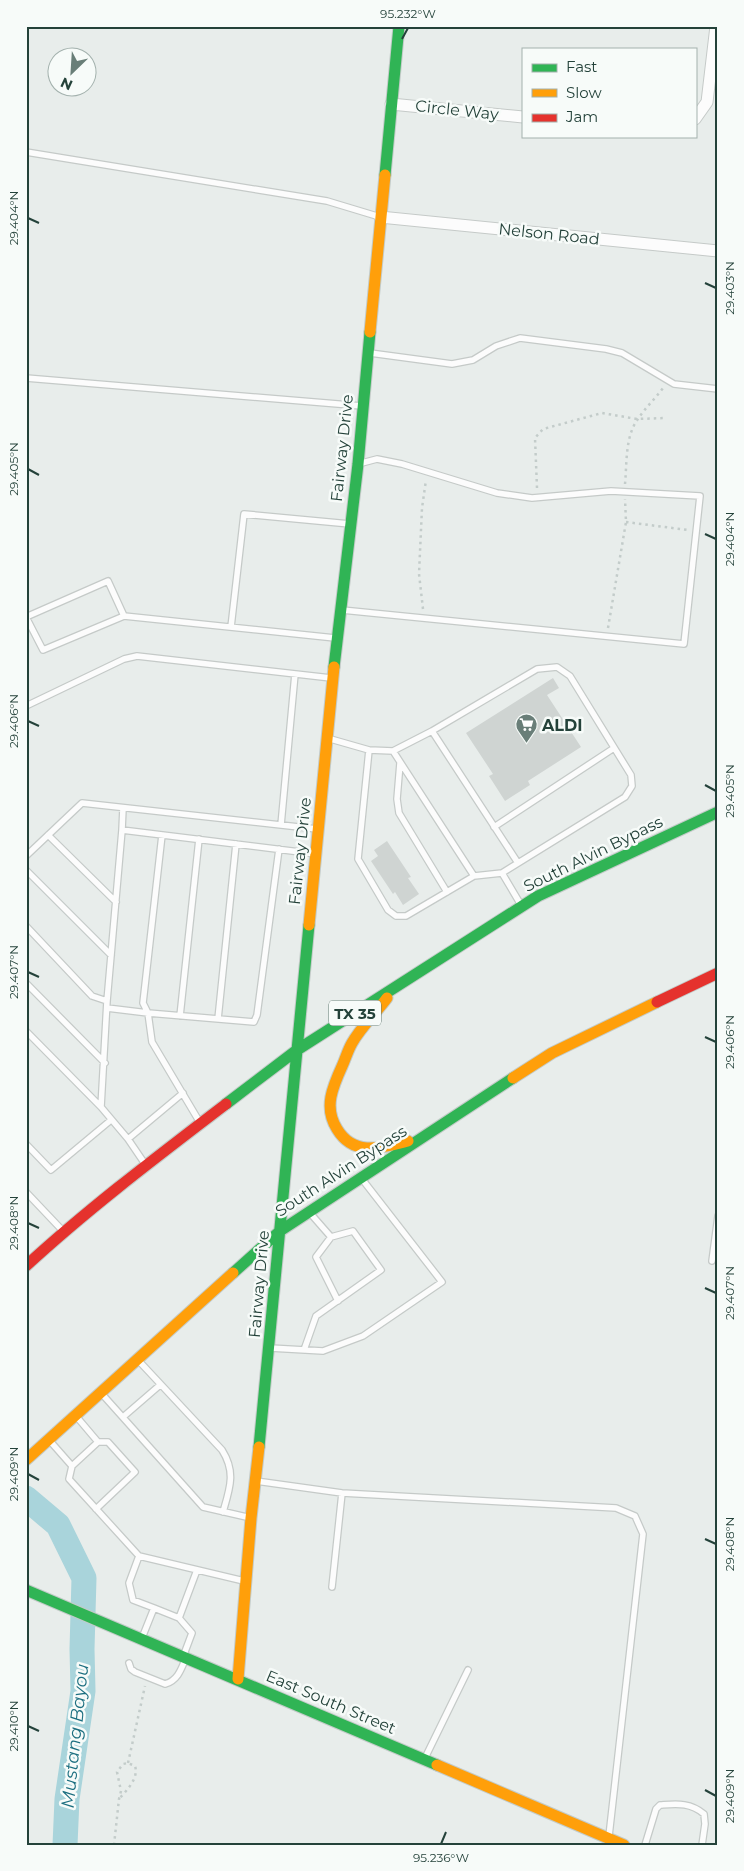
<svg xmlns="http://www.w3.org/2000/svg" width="744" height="1871" viewBox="0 0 744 1871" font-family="Montserrat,sans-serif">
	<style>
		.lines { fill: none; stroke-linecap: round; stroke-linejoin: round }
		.river { stroke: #a9d4db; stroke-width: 25 }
		.building { fill: #cfd4d2 }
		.lane-casing { stroke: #c5cac8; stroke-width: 8 }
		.street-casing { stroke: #c5cac8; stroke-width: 13 }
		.fast-casing { stroke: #c3cbc8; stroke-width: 13 }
		.slow-casing { stroke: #c3cbc8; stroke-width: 13 }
		.jam-casing { stroke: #c3cbc8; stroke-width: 13 }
		.path { stroke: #c3ccca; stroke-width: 2.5; stroke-dasharray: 2.5 4; stroke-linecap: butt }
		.lane { stroke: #fcfcfc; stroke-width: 5.5 }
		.street { stroke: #fcfcfc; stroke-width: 11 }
		.fast { stroke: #30b455; stroke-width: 11 }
		.slow { stroke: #ff9f0a; stroke-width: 11 }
		.jam { stroke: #e5322d; stroke-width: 11 }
		.ticks { fill: none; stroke: #24423a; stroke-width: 2 }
		.labels { text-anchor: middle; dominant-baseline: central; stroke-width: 5; stroke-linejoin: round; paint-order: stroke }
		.shield { fill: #f7fbf9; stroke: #637a73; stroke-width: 1 }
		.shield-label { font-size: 15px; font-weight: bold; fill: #24423a }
		.street-label { font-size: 16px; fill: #24423a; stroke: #f7fbf9 }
		.poi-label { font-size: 16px; font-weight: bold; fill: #24423a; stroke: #f7fbf9; text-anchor: start }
		.water-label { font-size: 18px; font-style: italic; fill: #1c6f80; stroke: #f7fbf9 }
		.neatline { fill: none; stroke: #24423a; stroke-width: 2 }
		.ticks-label { font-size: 12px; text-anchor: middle; fill: #24423a }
	</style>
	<rect width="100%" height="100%" fill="#e8edeb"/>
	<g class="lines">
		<path class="river" d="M 26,1498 L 58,1525 L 84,1578 L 82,1649 L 83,1691 L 67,1799 L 65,1845"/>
	</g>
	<path class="building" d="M 553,678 L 559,688 L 547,695 L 581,747 L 528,781 L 530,785 L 505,801 L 489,776 L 493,774 L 466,733 Z
		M 387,841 L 411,877 L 408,878 L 419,894 L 403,905 L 395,892 L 393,894 L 371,861 L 378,856 L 374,850 Z"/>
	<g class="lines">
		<defs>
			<path id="lane" d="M 26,152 L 327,201 L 380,217
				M 370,353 L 452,364 L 473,360 L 496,346 L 520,338 L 606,349 L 622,353 L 674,384 L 718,389
				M 26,378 L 362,406
				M 342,610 L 684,644 L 700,496 L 611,491 L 532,498 L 497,493 L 402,464 L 377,459 L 358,464
				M 26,617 L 43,650 L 124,616 L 335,638
				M 26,617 L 108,581 L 124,616
				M 231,627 L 244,514 L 350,524
				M 26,706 L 124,659 L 137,656 L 331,678
				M 432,731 L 518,863
				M 327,738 L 369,750 L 358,859 L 388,910 L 396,916 L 406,916 L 474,876 L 502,873 L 521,905
				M 369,750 L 393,751 L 432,731 L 537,669 L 557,667 L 570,676 L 631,775 L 632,786 L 625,797 L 502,873
				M 393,751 L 474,876
				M 400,763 L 397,799 L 399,813 L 447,892
				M 281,825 L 295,674
				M 494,827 L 614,748
				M 122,830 L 123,808
				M 48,835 L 116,902
				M 162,835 L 143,1003 L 148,1013 L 254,1022 L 257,1015 L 279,849
				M 26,856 L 82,803 L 317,829
				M 26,870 L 111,955
				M 26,926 L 92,996 L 107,1001
				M 26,983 L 105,1063
				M 107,1008 L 148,1013 L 152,1042 L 199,1121
				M 180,1016 L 199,839
				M 218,1019 L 236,844
				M 26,1031 L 101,1107
				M 128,1139 L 183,1093
				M 26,1144 L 51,1170 L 111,1120
				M 145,1164 L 128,1139 L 101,1107 L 107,1001 L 122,830 L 316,854
				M 26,1192 L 62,1230
				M 331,1237 L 316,1257 L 338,1301
				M 712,1261 L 718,1216
				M 270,1348 L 323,1351 L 363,1336 L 442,1282 L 362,1179
				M 304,1350 L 316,1316 L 381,1270 L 353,1231 L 331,1237 L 310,1213
				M 138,1360 L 222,1450 C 236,1472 230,1488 223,1512
				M 102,1394 L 203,1507 L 251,1518
				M 76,1416 L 98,1442 L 108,1442 L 135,1472 L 96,1509
				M 123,1417 L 160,1385
				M 50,1441 L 72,1466 L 69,1479 L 139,1556 L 244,1581
				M 72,1466 L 98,1442
				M 256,1481 L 342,1493 L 616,1508 L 635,1516 L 643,1534 L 609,1836
				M 139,1556 L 129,1583 L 133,1600 L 154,1608 L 142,1638
				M 332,1587 L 342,1493
				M 154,1608 L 179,1618
				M 183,1657 L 192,1633 L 179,1618 L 197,1570
				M 129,1663 L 131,1669 L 135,1672 L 165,1684 C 177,1681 181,1670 185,1660
				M 425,1758 L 468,1670
				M 645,1845 L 656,1809 L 660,1805 C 676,1804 690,1802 704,1814 L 705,1824 L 702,1845"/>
			<path id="street" d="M 391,104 L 523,117
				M 695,119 L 707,102 L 716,26
				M 380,217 L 718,251"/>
			<path id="fast" d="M 385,175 L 399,26
				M 334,667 L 358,464 L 370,332
				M 226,1104 L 297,1050 L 538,896 L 718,812
				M 233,1273 L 280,1231 L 513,1078
				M 259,1447 L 309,925
				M 26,1590 L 437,1765"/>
			<path id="slow" d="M 370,332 L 385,175
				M 309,925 L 334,667
				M 387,998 C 376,1013 361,1027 352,1043 C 348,1050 346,1057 343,1064 C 333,1086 323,1107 337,1129 C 354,1157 381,1148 408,1141
				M 513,1078 L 552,1053 L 657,1002
				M 26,1460 L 233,1273
				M 238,1679 L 251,1518 L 259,1447
				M 437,1765 L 624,1845"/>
			<path id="jam" d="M 657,1002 L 718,973
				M 26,1266 C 89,1208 158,1156 226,1104"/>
		</defs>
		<use href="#lane" class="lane-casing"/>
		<use href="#street" class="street-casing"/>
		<use href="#fast" class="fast-casing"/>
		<use href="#slow" class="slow-casing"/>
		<use href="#jam" class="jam-casing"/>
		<path class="path" d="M 625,484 C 627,463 625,436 638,419 C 645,408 655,399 663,388
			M 537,488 L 535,438 L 543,429 L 602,413 L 637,419 L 666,418
			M 626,522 L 688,530
			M 423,609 L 419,574 L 422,508 L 426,480
			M 608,628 L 626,522 L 625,499
			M 128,1763 L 145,1686
			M 114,1845 L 119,1799 L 121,1791 L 117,1772 L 123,1764 L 128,1763 L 135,1766 C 139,1778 127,1790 119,1799"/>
		<use href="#lane" class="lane"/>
		<use href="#street" class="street"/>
		<use href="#fast" class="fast"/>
		<use href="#slow" class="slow"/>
		<use href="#jam" class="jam"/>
	</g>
	<path class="ticks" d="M 402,39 L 408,28M 28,218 L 39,223M 705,283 L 716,288M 28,469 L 39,475M 705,534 L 716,539M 28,721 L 39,726M 705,785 L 716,791M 28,972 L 39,977M 705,1037 L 716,1042M 28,1223 L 39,1228M 705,1288 L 716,1293M 28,1474 L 39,1480M 705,1539 L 716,1544M 28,1726 L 39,1731M 705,1790 L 716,1796M 441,1844 L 446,1832"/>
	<defs>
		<symbol id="supermarket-pin" viewBox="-11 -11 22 30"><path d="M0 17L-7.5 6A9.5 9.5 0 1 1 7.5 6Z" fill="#697e78" stroke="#f7fbf9"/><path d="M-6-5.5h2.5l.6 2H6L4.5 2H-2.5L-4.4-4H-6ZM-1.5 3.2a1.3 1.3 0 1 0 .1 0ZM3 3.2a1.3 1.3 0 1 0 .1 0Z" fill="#fff"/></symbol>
	</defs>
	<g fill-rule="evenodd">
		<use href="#supermarket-pin" x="514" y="712" width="25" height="34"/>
	</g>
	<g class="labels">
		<rect class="shield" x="329" y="1000.5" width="52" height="25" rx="4"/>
		<g class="shield-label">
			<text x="355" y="1013">TX 35</text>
		</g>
		<g class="street-label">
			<text transform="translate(457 110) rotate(6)">Circle Way</text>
			<text transform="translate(549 234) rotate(6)">Nelson Road</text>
			<text transform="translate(342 448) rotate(-84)">Fairway Drive</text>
			<text transform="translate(300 851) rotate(-84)">Fairway Drive</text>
			<text transform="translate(593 854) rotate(-26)">South Alvin Bypass</text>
			<text transform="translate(341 1171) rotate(-33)">South Alvin Bypass</text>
			<text transform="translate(259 1284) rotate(-85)">Fairway Drive</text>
			<text transform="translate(331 1702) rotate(23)">East South Street</text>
		</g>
		<g class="poi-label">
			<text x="542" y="725">ALDI</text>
		</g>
		<g class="water-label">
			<text transform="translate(75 1736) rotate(-84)">Mustang Bayou</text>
		</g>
	</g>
	<rect width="744" height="1871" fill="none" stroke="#f7fbf9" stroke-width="55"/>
	<rect x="522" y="48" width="175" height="90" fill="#f7fbf9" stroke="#a3b1ad"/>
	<rect x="532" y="64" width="25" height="8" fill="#30b455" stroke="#a3b1ad"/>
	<text x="566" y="72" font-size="15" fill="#24423a">Fast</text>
	<rect x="532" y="89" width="25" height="8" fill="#ff9f0a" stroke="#a3b1ad"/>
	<text x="566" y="98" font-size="15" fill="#24423a">Slow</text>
	<rect x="532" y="114" width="25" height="8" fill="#e5322d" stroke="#a3b1ad"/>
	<text x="566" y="122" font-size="15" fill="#24423a">Jam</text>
	<g transform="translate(72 72) rotate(205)"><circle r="24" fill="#f7fbf9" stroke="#a3b1ad"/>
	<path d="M0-4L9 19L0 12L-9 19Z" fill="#697e78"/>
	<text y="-8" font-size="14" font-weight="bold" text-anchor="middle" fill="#24423a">N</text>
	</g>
	<rect x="28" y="28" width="688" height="1816" class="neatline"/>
	<g class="ticks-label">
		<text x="408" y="18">95.232°W</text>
		<text transform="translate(14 218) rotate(-90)" y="4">29.404°N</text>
		<text transform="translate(730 288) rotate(-90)" y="4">29.403°N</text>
		<text transform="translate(14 469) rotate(-90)" y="4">29.405°N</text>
		<text transform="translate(730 539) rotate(-90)" y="4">29.404°N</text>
		<text transform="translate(14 721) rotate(-90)" y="4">29.406°N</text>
		<text transform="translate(730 791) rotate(-90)" y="4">29.405°N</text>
		<text transform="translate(14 972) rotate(-90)" y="4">29.407°N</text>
		<text transform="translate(730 1042) rotate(-90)" y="4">29.406°N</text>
		<text transform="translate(14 1223) rotate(-90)" y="4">29.408°N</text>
		<text transform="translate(730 1293) rotate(-90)" y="4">29.407°N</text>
		<text transform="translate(14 1474) rotate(-90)" y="4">29.409°N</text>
		<text transform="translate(730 1544) rotate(-90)" y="4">29.408°N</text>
		<text transform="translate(14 1726) rotate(-90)" y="4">29.410°N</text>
		<text transform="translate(730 1796) rotate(-90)" y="4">29.409°N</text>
		<text x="441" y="1862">95.236°W</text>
	</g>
</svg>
